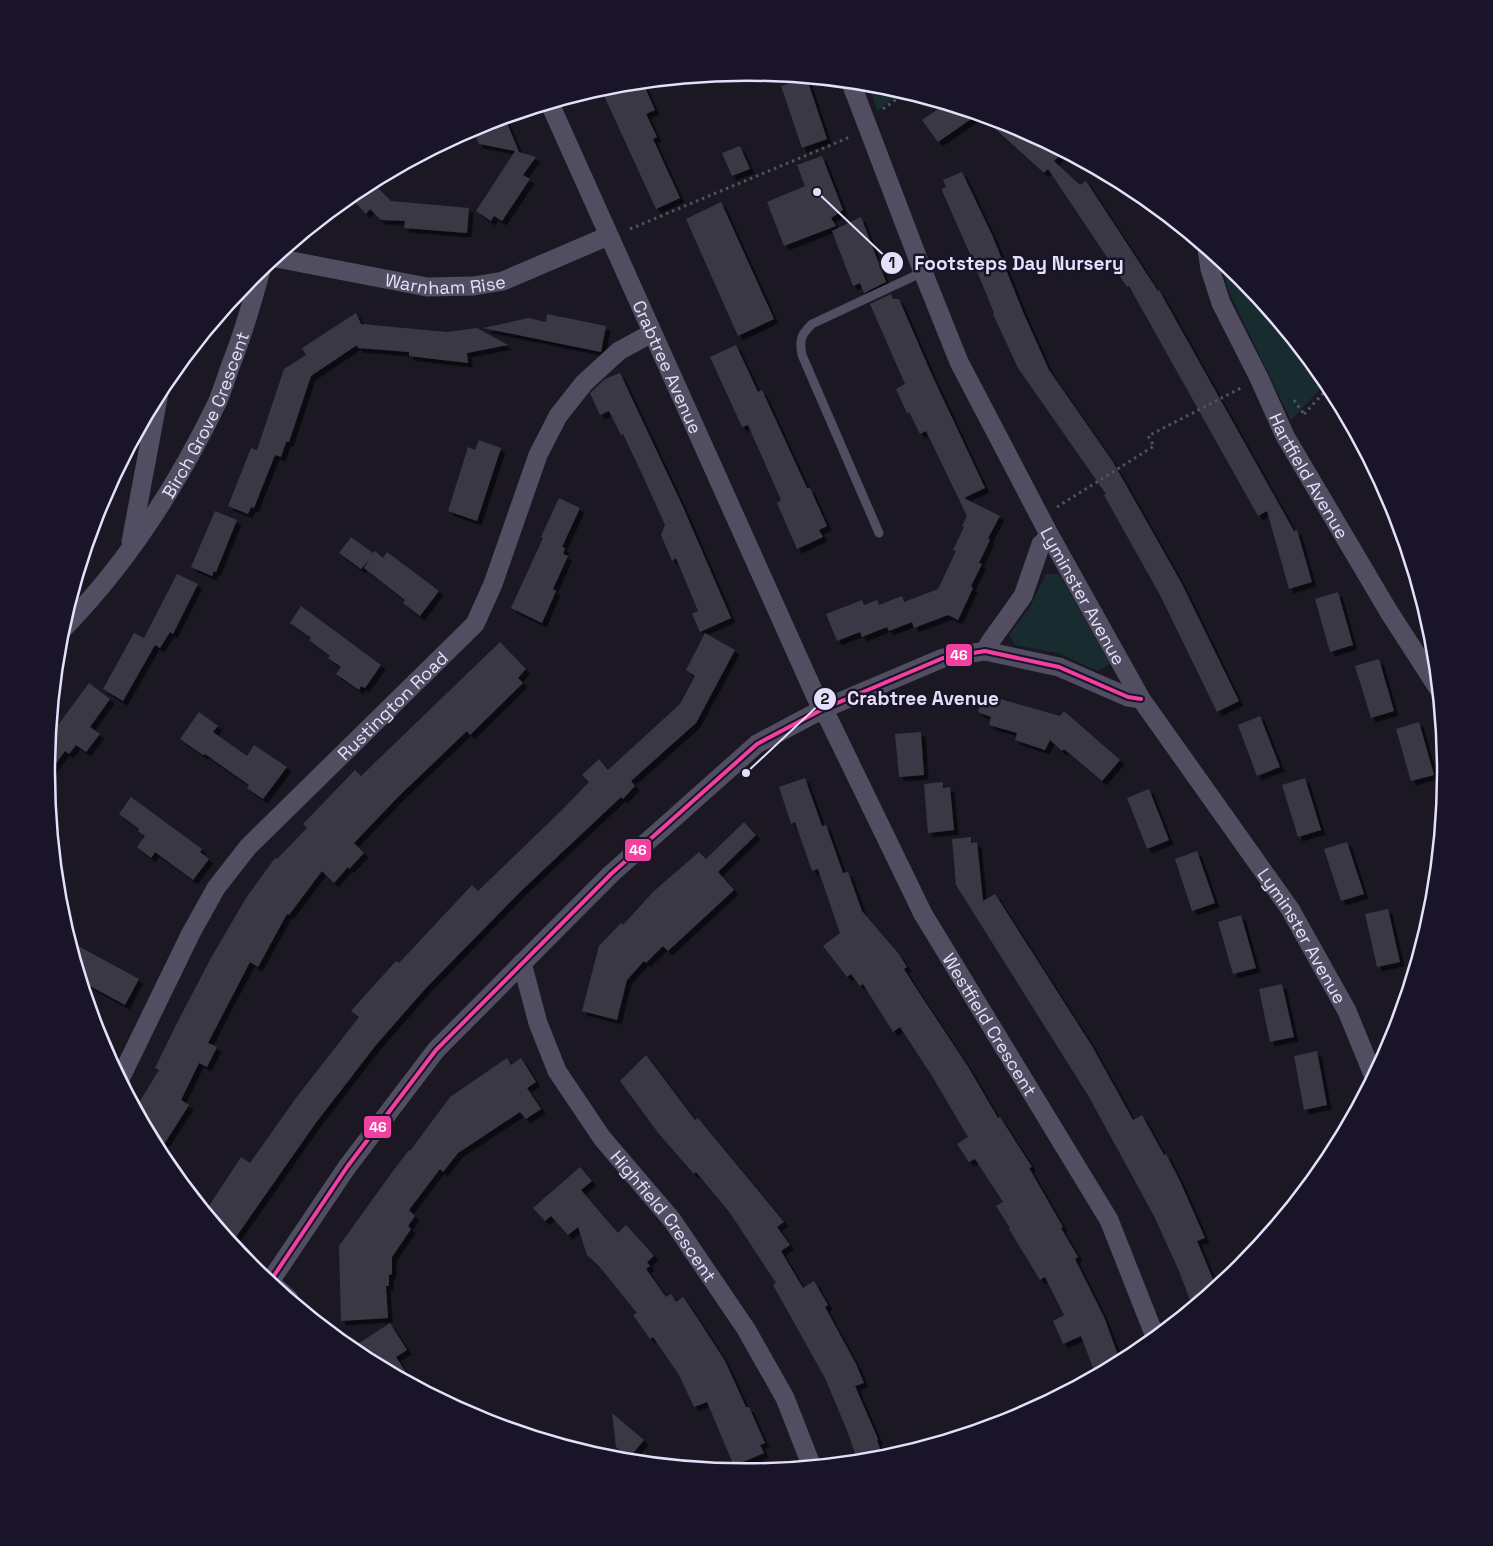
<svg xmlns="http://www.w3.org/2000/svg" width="1493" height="1546" viewBox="0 0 1493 1546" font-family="'Space Grotesk',sans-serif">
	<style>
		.green { fill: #182c2f }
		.building { fill: #3b3745; filter: url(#shadow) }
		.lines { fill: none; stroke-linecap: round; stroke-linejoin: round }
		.path { stroke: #4d5563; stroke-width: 3; stroke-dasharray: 2.5 4; stroke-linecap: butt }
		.service { stroke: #514e62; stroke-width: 9 }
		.minor { stroke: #514e62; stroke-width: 19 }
		.bus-1-casing { stroke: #191428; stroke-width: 8 }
		.bus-1 { stroke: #f240a1; stroke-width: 4 }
		.labels { text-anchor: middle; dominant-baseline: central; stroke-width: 5; stroke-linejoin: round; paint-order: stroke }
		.street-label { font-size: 18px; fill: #e5dffb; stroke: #191428 }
		.rim { fill: none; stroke: #e5dffb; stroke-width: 2.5 }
		.leader { fill: none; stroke: #e5dffb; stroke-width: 2 }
		.callout-dot { fill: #e5dffb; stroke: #191428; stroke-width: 2 }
		.mark-label { font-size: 15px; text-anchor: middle; font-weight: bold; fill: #111 }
		.callout-label { font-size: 19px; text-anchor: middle; font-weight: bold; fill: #e5dffb; stroke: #191428; stroke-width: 5; stroke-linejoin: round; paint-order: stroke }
		.line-badge { stroke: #191428; stroke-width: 2 }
		.badge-label { font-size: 14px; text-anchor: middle; font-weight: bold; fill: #fff }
	</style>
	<defs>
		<filter id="shadow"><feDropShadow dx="4.5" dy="4.5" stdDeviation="0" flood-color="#0009"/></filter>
	</defs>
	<rect width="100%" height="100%" fill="#1b1824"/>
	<path class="green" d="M 869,85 L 883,86 L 903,92 L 877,111 Z
		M 1220,260 L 1242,278 L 1327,382 L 1291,420 L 1229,292 Z
		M 1046,574 L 1059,574 L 1110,664 L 1098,671 L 1058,653 L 1015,645 L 1009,635 L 1030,607 Z"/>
	<path class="building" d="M 804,78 L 807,79 L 827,139 L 802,148 L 781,86 Z
		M 643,83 L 655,110 L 646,114 L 657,137 L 653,139 L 680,198 L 656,209 L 601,89 L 610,86 Z
		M 944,105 L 977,115 L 938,142 L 922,120 Z
		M 981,116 L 1015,126 L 1063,152 L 1054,161 L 1080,185 L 1086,181 L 1158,291 L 1159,290 L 1294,531 L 1297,530 L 1312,582 L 1289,589 L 1267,511 L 1258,516 L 1129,286 L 1127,287 L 1048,169 L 1044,173 Z
		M 505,118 L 519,152 L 536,157 L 523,175 L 530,179 L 502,221 L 494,216 L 491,221 L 476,211 L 515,151 L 479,144 L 472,129 Z
		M 740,146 L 750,169 L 732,176 L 722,153 Z
		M 822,156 L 843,210 L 831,218 L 836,226 L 784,246 L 767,202 L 805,186 L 797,165 Z
		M 962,172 L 993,237 L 1023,312 L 1049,370 L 1113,462 L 1182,584 L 1239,701 L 1217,712 L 1160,595 L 1104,495 L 1106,494 L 1018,368 L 993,314 L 994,313 L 970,254 L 943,193 L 942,189 L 946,187 L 943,180 Z
		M 373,183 L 391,201 L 469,208 L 467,233 L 404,228 L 405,221 L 381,220 L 370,209 L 366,214 L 350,197 Z
		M 721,202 L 774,319 L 738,336 L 686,219 Z
		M 861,217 L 886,282 L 864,293 L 860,283 L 853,286 L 832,231 Z
		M 891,294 L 893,299 L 899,299 L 931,373 L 985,488 L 964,498 L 1000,516 L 988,538 L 990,540 L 979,563 L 982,564 L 971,586 L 973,588 L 958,620 L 948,615 L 914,628 L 912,622 L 889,631 L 887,627 L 862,637 L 860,632 L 837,641 L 826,614 L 862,600 L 864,605 L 877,600 L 879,605 L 902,596 L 904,602 L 938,589 L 956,551 L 953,550 L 964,527 L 962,526 L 967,516 L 926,431 L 920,434 L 909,412 L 907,413 L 896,389 L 905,384 L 870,304 Z
		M 356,313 L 361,324 L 447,332 L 477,328 L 508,345 L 467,353 L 468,363 L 409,356 L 409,352 L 358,348 L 357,345 L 311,376 L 289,442 L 286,442 L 281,457 L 275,455 L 254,508 L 251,507 L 248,514 L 228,506 L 251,448 L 257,450 L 284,369 L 306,355 L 302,348 Z
		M 547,314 L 606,326 L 601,352 L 483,328 L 529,318 L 546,322 Z
		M 736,345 L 758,392 L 762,390 L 807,488 L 810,488 L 827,526 L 819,530 L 823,537 L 797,549 L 777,503 L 781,500 L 748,425 L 742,427 L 710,357 Z
		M 620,373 L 683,507 L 731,618 L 700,632 L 692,614 L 698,611 L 676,558 L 672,561 L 661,535 L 665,525 L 643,476 L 623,434 L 621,435 L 609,411 L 600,415 L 590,393 L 605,379 Z
		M 479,440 L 501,448 L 477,521 L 448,511 L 468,447 L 475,450 Z
		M 559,498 L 580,508 L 562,547 L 565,548 L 563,554 L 568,556 L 553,589 L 556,591 L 542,623 L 511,608 L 543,538 L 541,537 Z
		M 215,511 L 237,520 L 216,572 L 214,571 L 212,576 L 191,567 Z
		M 351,537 L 373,553 L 375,551 L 383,558 L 387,552 L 439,591 L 420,616 L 403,603 L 405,600 L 364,568 L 370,559 L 361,569 L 339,553 Z
		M 177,574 L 198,584 L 173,634 L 170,632 L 160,648 L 155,645 L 123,701 L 103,689 L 134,633 L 144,638 Z
		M 1338,592 L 1353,645 L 1330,652 L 1315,599 Z
		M 301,606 L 381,665 L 365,688 L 361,686 L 359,690 L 336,674 L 341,667 L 328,658 L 330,656 L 309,640 L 311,638 L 290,623 Z
		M 705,633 L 735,650 L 696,723 L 631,781 L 635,786 L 623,799 L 621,797 L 520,892 L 426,988 L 376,1045 L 315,1124 L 231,1244 L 205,1212 L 241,1157 L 250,1163 L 296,1098 L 359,1017 L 351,1011 L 396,961 L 399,963 L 472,885 L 478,891 L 561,811 L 589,782 L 582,775 L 599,759 L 608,770 L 680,704 L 695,676 L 686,670 Z
		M 500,642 L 526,669 L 518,678 L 523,683 L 470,735 L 467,731 L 399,796 L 354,843 L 364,853 L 349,869 L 348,867 L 334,883 L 322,871 L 289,915 L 287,914 L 258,967 L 250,962 L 208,1043 L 217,1047 L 207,1067 L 199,1063 L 181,1100 L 189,1105 L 165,1143 L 149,1134 L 137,1110 L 137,1106 L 159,1070 L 155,1068 L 177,1023 L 211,958 L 246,898 L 275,858 L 277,859 L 307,828 L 303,824 L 355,770 L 361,776 Z
		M 1379,659 L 1394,711 L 1371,718 L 1355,666 Z
		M 89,683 L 110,699 L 90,727 L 100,734 L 86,752 L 76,745 L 69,754 L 65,751 L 47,776 L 50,736 Z
		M 983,694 L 1060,716 L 1064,711 L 1120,760 L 1102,781 L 1064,749 L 1062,751 L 1050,740 L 1045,750 L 1015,740 L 1017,733 L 989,725 L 991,717 L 978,712 Z
		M 199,712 L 218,726 L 213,732 L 247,756 L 254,745 L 287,767 L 263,799 L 247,788 L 249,785 L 205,754 L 203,755 L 180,739 Z
		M 1260,716 L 1280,767 L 1257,776 L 1238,725 Z
		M 1419,722 L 1434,775 L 1411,781 L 1396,729 Z
		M 921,732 L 924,775 L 899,777 L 895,734 Z
		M 805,778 L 822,826 L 826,825 L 843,873 L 848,872 L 862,911 L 899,954 L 907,967 L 904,969 L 916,988 L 967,1065 L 998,1118 L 1000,1117 L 1032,1167 L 1029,1168 L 1063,1227 L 1061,1228 L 1078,1257 L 1075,1259 L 1104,1317 L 1121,1363 L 1096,1376 L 1081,1336 L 1063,1344 L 1053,1321 L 1064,1315 L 1045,1277 L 1040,1280 L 1009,1229 L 1010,1228 L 996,1206 L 1003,1202 L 975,1159 L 969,1162 L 957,1144 L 968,1137 L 932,1076 L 900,1027 L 893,1032 L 863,984 L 860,986 L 851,974 L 847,977 L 823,946 L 840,933 L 818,869 L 812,871 L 795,822 L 791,824 L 779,787 Z
		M 1305,778 L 1321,830 L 1298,837 L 1282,785 Z
		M 943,782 L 943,788 L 950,787 L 954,830 L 928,833 L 924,784 Z
		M 1149,789 L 1169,840 L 1147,849 L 1127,798 Z
		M 131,797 L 202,849 L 200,852 L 209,859 L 193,880 L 155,852 L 151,858 L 137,847 L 145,836 L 138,831 L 139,829 L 119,814 Z
		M 744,822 L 756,835 L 718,872 L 734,890 L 668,951 L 663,946 L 646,963 L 644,961 L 627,980 L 617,1020 L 582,1011 L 599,946 L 621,923 L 623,925 L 654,891 L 699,852 L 706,859 Z
		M 971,837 L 971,843 L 977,842 L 983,901 L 995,894 L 1092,1046 L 1133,1120 L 1142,1115 L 1164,1155 L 1166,1154 L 1179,1179 L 1205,1238 L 1197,1241 L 1217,1289 L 1193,1308 L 1179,1271 L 1154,1216 L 1089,1097 L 956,885 L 952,839 Z
		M 1347,842 L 1364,894 L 1341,901 L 1324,849 Z
		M 1197,851 L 1215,903 L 1192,911 L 1175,859 Z
		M 1388,909 L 1400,962 L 1377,967 L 1365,914 Z
		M 1241,915 L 1256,968 L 1233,974 L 1218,922 Z
		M 69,941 L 139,979 L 125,1005 L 81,981 Z
		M 1282,984 L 1294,1037 L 1270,1042 L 1259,989 Z
		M 1317,1051 L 1327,1105 L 1304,1110 L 1294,1056 Z
		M 646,1055 L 695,1120 L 698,1118 L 784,1222 L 777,1227 L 790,1245 L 781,1251 L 803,1288 L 814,1281 L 828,1305 L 825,1307 L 856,1364 L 864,1383 L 855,1386 L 878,1439 L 877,1440 L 884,1460 L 858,1462 L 848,1433 L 825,1378 L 773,1285 L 776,1283 L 730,1213 L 696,1172 L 694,1174 L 659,1134 L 620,1081 Z
		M 507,1058 L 511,1065 L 521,1058 L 536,1082 L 527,1088 L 541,1109 L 526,1119 L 520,1112 L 458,1153 L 443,1172 L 440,1169 L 409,1210 L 415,1216 L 408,1226 L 411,1229 L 392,1257 L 392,1274 L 389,1275 L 389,1286 L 386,1286 L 388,1318 L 341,1321 L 339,1246 L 393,1171 L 409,1150 L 410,1151 L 450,1097 Z
		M 580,1167 L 592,1181 L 581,1190 L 618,1233 L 626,1225 L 648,1249 L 654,1256 L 647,1262 L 650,1266 L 646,1269 L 666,1297 L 671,1294 L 676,1302 L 683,1297 L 698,1319 L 725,1361 L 746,1407 L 749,1407 L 765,1443 L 760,1445 L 764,1453 L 734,1466 L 707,1402 L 694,1407 L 679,1375 L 653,1337 L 650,1339 L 633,1315 L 637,1313 L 599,1266 L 587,1255 L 578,1227 L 568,1235 L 551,1216 L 545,1221 L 533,1208 Z
		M 390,1323 L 407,1350 L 396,1357 L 415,1386 L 357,1355 L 350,1349 Z
		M 612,1413 L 644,1440 L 630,1457 L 616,1447 Z"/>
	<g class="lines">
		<path class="path" d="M 883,109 L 905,93
			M 630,229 L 850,137
			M 1294,400 L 1304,414
			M 1304,414 L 1330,386
			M 1057,507 L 1154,446 L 1148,436 L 1241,388"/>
		<path class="service" d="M 879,533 L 802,355 C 799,339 801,335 812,324 L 923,272"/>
		<g class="minor">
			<path id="s1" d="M 851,83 L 923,272 L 959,362 L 1050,536 L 1141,699 L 1290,909 L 1347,1011 L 1374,1077"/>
			<path id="s2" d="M 550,104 L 816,697 L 830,722 L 923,914 L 1109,1220 L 1156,1339"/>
			<path id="s3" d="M 1207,249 L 1210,269 L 1221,303 L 1259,378 L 1285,436 L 1389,612 L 1438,688"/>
			<path id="s4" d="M 276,258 L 427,287 L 474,286 L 503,281 L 608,236"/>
			<path d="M 131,542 L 159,393"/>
			<path id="s5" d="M 61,631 C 126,565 177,486 217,403 C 222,391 226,379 230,367 C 243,335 252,303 261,270"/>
			<path d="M 985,651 L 990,642 L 1023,596 L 1041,544 L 1050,536"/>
			<path id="s6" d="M 522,963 L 538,1023 L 557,1071 L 602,1138 L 672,1220 L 746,1329 L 785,1398 L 812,1467"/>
			<path id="s7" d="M 120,1079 L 191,933 L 216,888 L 248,847 L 475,624 L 493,584 L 538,455 L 558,416 L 584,383 L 619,351 L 652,333"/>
			<path d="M 270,1282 L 289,1299"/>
			<path d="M 269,1283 L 347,1167 L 436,1050 L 611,874 L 757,744 L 823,709 L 943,658 L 985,651 L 1059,667 L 1128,697 L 1141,699"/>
		</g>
		<defs>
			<path id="bus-1" d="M 269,1283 L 347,1167 L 436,1050 L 611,874 L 757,744 L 823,709 L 943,658 L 985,651 L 1059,667 L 1128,697 L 1141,699"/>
		</defs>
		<use href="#bus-1" class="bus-1-casing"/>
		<use href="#bus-1" class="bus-1"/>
	</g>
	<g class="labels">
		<g class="street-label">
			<text stroke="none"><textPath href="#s4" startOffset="172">Warnham Rise</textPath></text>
			<text stroke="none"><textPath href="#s2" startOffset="288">Crabtree Avenue</textPath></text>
			<text stroke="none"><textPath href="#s5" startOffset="262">Birch Grove Crescent</textPath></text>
			<text stroke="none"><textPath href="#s3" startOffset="250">Hartfield Avenue</textPath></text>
			<text stroke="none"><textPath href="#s1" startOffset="564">Lyminster Avenue</textPath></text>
			<text stroke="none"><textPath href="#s7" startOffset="468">Rustington Road</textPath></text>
			<text stroke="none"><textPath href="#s1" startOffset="969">Lyminster Avenue</textPath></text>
			<text stroke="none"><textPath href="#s2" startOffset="1021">Westfield Crescent</textPath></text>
			<text stroke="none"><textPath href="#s6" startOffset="294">Highfield Crescent</textPath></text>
		</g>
	</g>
	<path d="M0 0H1493V1546H0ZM55 772a691 691 0 1 1 1382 0a691 691 0 1 1-1382 0Z" fill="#191428" fill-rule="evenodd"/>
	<path class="rim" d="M55 772a691 691 0 1 1 1382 0a691 691 0 1 1-1382 0Z"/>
	<path class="leader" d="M817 192L892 263M746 773L825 699"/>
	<g class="callout-dot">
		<circle cx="817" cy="192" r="5"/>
		<circle cx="746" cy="773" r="5"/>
		<circle cx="892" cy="263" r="12"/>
		<circle cx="825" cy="699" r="12"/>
	</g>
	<g class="mark-label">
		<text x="892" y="268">1</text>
		<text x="825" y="704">2</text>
	</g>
	<g class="callout-label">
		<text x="1019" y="270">Footsteps Day Nursery</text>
		<text x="923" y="705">Crabtree Avenue</text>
	</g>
	<g class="line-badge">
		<rect x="945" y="643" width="28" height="24" rx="5" fill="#f240a1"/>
		<rect x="624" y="838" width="28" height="24" rx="5" fill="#f240a1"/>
		<rect x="363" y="1115" width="29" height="24" rx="5" fill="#f240a1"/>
	</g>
	<g class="badge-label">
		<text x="959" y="660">46</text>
		<text x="638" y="855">46</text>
		<text x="378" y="1132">46</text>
	</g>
</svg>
